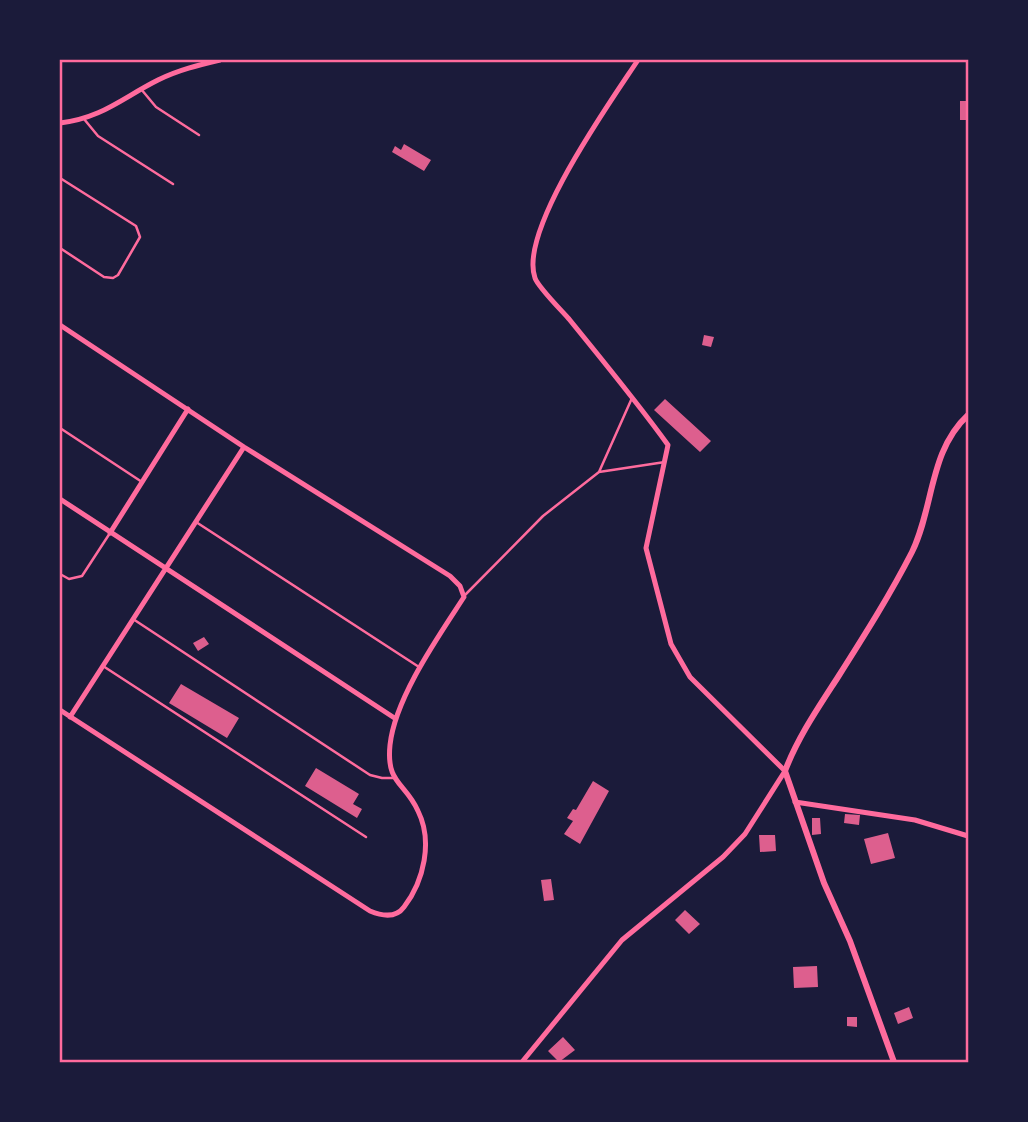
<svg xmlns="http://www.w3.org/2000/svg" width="1028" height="1122" viewBox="0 0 1028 1122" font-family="Manrope,sans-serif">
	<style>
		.building { fill: #dd5f8e }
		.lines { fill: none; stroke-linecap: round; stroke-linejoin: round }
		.service { stroke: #ff6b9d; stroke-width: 2.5 }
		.minor { stroke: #ff6b9d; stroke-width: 5 }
		.tertiary { stroke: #ff6b9d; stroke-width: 6 }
		.neatline { fill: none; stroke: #ff6b9d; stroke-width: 2.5 }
	</style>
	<rect width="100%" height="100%" fill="#1b1b3a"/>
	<path class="building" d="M 960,101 L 968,101 L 968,120 L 960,120 Z
		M 404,144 L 431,160 L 424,171 L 392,152 L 395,146 L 401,150 Z
		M 704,335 L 714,337 L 711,347 L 702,345 Z
		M 665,399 L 711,441 L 700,452 L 654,410 Z
		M 204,637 L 209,644 L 198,651 L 193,643 Z
		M 181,684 L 239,718 L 227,738 L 169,703 Z
		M 316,768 L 359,794 L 353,804 L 362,809 L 357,818 L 305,786 Z
		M 593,781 L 609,791 L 580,844 L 564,834 L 573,821 L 567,818 L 573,809 L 576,810 Z
		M 845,814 L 860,815 L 859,825 L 844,823 Z
		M 812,818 L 820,818 L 821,834 L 812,835 Z
		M 888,833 L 895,858 L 871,864 L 864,839 Z
		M 759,835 L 775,835 L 776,851 L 760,852 Z
		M 551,879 L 554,900 L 544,901 L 541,880 Z
		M 685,910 L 700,924 L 689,934 L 675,920 Z
		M 817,966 L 818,987 L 794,988 L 793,967 Z
		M 909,1007 L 913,1018 L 898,1024 L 894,1013 Z
		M 847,1017 L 857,1017 L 857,1027 L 847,1026 Z
		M 563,1037 L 575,1050 L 559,1062 L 548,1051 Z"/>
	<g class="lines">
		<path class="service" d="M 141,89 L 156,107 L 199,135
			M 84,119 L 98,136 L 173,184
			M 60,178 L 136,226 L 140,237 L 118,275 L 113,278 L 104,277 L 60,248
			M 632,398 L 599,472 L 665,462
			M 60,428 L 142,482
			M 196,522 L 419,667
			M 60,574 L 69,579 L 82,576 L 110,533
			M 465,595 L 543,516 L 599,472
			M 133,619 L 370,775 L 382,778 L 394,778
			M 103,666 L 366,837"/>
		<path class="minor" d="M 60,123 C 102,118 122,98 158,80 C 178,70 199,65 220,60
			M 60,325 L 244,447 L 450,576 L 460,586 L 464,597 C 438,637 395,698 390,745 C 386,784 405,782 418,811 C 433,841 424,881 404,907 C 396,918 382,916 370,911 L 60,710
			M 60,499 L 396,719
			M 110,533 L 188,409
			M 70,717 L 244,447
			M 795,802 L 915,820 L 968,836
			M 522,1062 L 622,940 L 723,857 L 745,834 L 785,771 L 690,677 L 671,644 L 646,548 L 668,445 C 637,402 603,361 569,319 C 562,311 538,287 535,278 C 518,231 611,101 638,60"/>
		<path class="tertiary" d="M 894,1062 L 850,941 L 824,883 L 785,771 C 798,737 818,708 838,677 C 864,636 890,595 912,552 C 934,507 929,451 968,415"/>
	</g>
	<rect width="1028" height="1122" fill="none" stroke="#1b1b3a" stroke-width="122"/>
	<rect x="61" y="61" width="906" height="1000" class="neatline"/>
</svg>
